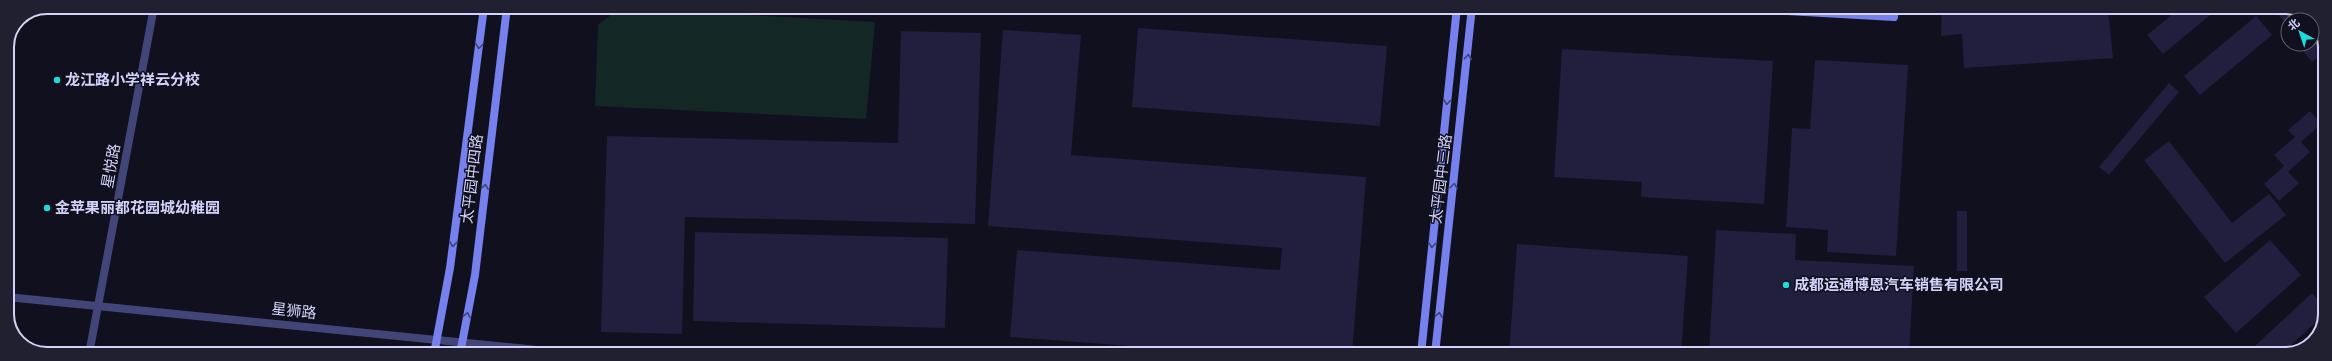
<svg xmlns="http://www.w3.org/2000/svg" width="2332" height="361" viewBox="0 0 2332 361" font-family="Signika,'Noto Sans SC',sans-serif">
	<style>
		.green { fill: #132825 }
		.building { fill: #211e3e }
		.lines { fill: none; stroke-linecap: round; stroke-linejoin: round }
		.street { stroke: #414578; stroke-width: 8 }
		.secondary { stroke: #7781ed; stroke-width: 8 }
		.oneway { stroke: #3e437c }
		.poi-dot { fill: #1ddbd9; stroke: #10101f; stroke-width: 1.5 }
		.labels { text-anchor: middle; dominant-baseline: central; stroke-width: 3; stroke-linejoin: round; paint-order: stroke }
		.poi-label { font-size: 15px; font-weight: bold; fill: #d3d3f9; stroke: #10101f; text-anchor: start }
		.street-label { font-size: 15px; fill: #d3d3f9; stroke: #10101f }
		.rim { fill: none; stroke: #d3d3f9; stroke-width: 2 }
	</style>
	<rect width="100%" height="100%" fill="#10101f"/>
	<path class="green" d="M 620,8 L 875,22 L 866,119 L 595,106 L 598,25 Z"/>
	<path class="building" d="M 1942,7 L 2108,9 L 2113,58 L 1964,68 L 1962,34 L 1941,36 Z
		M 2181,7 L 2220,7 L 2163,54 L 2147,35 Z
		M 2272,7 L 2290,7 L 2300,12 L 2286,24 Z
		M 2256,16 L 2272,35 L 2200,95 L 2184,76 Z
		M 1138,28 L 1387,46 L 1380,126 L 1132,107 Z
		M 1003,30 L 1081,35 L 1071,155 L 1366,177 L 1352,354 L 1242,354 L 1010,337 L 1017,250 L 1280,270 L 1282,248 L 988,226 Z
		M 901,31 L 981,33 L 975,224 L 685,217 L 682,334 L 601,332 L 607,136 L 898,143 Z
		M 2322,36 L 2325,42 L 2325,52 L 2312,62 L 2303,51 Z
		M 1562,49 L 1773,61 L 1764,204 L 1641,197 L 1642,182 L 1554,177 Z
		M 1815,60 L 1908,65 L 1896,256 L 1827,252 L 1828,230 L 1786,227 L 1792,128 L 1810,129 Z
		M 2169,83 L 2179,92 L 2109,175 L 2099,167 Z
		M 2310,111 L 2321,124 L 2301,142 L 2310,152 L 2288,172 L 2299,183 L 2279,201 L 2264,184 L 2284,166 L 2274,155 L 2295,137 L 2288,130 Z
		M 2169,141 L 2232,223 L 2269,194 L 2286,215 L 2225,263 L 2144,160 Z
		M 1957,211 L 1967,211 L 1967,271 L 1957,271 Z
		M 1716,230 L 1796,234 L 1795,260 L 1914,266 L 1909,354 L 1709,354 Z
		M 695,232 L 948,238 L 945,328 L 693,321 Z
		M 2270,240 L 2301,275 L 2236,333 L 2204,297 Z
		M 1517,244 L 1688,256 L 1681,354 L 1509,354 Z
		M 2312,293 L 2325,307 L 2325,314 L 2281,354 L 2246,354 Z"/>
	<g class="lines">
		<path class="street" d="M 7,297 L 577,354
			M 89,354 L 154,7"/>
		<path class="secondary" d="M 1714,7 L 1894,17 L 1895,7
			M 434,354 L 450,268 L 484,7
			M 460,354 L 475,275 L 507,7
			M 1421,354 L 1457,7
			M 1435,354 L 1472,7"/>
	</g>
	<defs><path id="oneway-chevron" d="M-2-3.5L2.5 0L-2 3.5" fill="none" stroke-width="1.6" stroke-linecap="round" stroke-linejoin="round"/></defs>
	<g class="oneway">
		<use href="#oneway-chevron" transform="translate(479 46) rotate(97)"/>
		<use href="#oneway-chevron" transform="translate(1468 57) rotate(-85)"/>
		<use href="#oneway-chevron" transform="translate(1447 102) rotate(96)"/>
		<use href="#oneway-chevron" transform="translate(1454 186) rotate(-83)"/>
		<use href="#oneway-chevron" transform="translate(485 187) rotate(-83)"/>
		<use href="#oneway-chevron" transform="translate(453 244) rotate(97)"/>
		<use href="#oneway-chevron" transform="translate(1432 245) rotate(96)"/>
		<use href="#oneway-chevron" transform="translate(467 315) rotate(-79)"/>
		<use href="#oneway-chevron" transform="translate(1439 315) rotate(-83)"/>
	</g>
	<g class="poi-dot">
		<circle cx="57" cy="80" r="4"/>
		<circle cx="47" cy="208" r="4"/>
		<circle cx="1786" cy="285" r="4"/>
	</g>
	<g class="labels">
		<g class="poi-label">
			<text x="65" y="80">龙江路小学祥云分校</text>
			<text x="55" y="208">金苹果丽都花园城幼稚园</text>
			<text x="1794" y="285">成都运通博恩汽车销售有限公司</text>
		</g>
		<g class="street-label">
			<text transform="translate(111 166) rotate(-80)">星悦路</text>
			<text transform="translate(472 179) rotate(-83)">太平园中四路</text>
			<text transform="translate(1441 179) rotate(-83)">太平园中三路</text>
			<text transform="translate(294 311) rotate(6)">星狮路</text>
		</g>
	</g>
	<path d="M0 0H2332V361H0ZM47 14H2285A33 33 0 0 1 2318 47V314A33 33 0 0 1 2285 347H47A33 33 0 0 1 14 314V47A33 33 0 0 1 47 14Z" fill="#202030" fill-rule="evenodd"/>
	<path class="rim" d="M47 14H2285A33 33 0 0 1 2318 47V314A33 33 0 0 1 2285 347H47A33 33 0 0 1 14 314V47A33 33 0 0 1 47 14Z"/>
	<g transform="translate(2300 32) rotate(320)"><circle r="19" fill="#10101f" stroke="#5e5e76"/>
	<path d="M0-3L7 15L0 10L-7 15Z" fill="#1ddbd9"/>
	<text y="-6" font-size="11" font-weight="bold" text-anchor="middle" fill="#d3d3f9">北</text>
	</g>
</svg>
